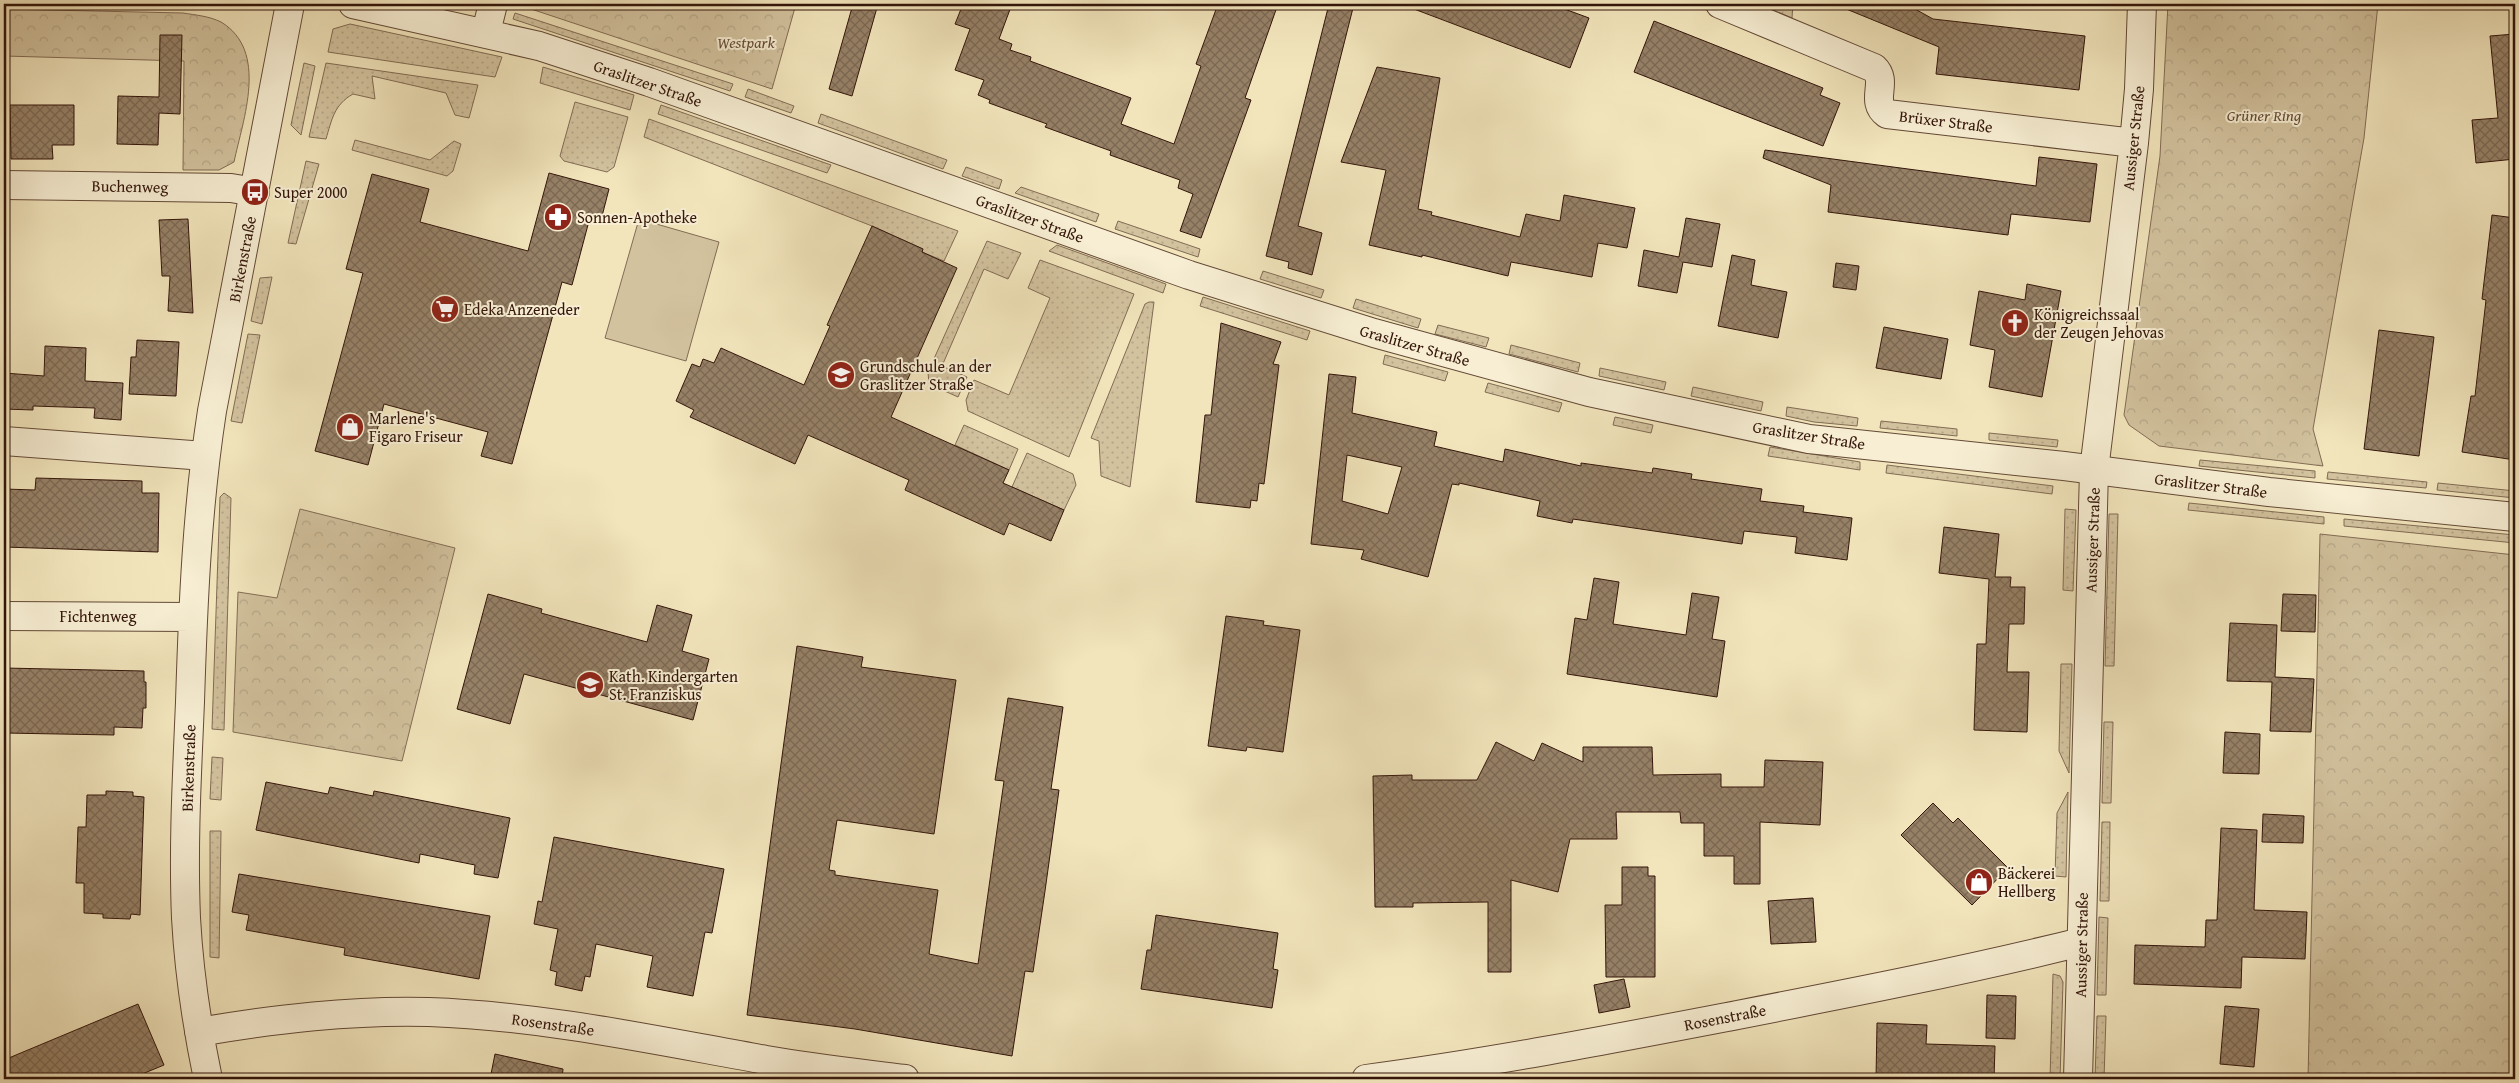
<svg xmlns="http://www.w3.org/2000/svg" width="2519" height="1083" viewBox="0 0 2519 1083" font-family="'Gentium Book Plus',serif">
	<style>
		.grass { fill: url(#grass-dots); stroke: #826c54 }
		.forest { fill: url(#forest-crowns); stroke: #826c54 }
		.pitch { fill: #d2c29e; stroke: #826c54 }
		.building { fill: url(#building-cross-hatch); stroke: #33150a; fill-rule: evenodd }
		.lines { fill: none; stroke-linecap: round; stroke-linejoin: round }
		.minor-casing { stroke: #634936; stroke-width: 30 }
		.tertiary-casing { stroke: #634936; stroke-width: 30 }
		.minor { stroke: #f7eed3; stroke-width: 28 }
		.tertiary { stroke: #f7eed3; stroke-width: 28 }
		.labels { text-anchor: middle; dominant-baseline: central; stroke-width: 4; stroke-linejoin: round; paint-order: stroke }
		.park-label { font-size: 16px; font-style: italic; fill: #634936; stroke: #f7eed3 }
		.street-label { font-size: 16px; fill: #33150a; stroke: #f7eed3 }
		.poi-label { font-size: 16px; fill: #33150a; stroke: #f7eed3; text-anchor: start }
	</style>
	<defs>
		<pattern id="grass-dots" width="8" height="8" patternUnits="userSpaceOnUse" patternTransform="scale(1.25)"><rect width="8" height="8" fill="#d2c29e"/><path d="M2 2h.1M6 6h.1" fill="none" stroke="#b5a687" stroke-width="1.8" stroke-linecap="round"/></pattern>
		<pattern id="forest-crowns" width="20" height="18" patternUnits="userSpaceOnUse" patternTransform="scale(1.25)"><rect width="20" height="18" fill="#d2c29e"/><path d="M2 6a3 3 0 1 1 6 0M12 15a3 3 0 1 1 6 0" fill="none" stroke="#b5a687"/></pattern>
		<pattern id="building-cross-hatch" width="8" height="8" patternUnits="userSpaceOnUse" patternTransform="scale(1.25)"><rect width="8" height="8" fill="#968167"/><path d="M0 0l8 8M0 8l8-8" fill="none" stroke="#7b6853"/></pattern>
	</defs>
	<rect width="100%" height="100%" fill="#f2e5bc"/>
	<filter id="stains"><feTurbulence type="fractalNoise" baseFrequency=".004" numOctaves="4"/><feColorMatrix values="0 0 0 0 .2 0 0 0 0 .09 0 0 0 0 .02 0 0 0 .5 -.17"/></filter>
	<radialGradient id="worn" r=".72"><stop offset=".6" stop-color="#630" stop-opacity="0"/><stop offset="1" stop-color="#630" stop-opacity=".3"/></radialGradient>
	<path class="grass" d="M 1759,4 L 1793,4 L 1792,18 Z
		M 515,13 L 733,84 L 730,91 L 513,19 Z
		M 350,24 L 502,57 L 495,77 L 328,52 L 333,29 Z
		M 304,63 L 315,66 L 301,135 L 291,125 Z
		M 326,63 L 478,85 L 469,118 L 455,115 L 446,93 L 372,76 L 375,99 L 353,94 C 334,105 332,119 326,139 L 309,137 Z
		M 543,67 L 634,95 L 630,110 L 540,83 Z
		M 748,89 L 794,106 L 791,113 L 745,97 Z
		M 575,102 L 628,117 L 614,167 L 607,172 L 564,161 L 560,156 Z
		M 661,105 L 831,165 L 827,173 L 658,114 Z
		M 821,114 L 947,160 L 943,169 L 818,123 Z
		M 649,119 L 958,231 L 944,261 L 922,252 L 923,249 L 872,226 L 644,137 Z
		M 355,140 L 430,160 L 454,141 L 461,144 L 453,171 L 447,176 L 352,150 Z
		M 306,161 L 319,164 L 296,244 L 288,243 Z
		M 966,167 L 1002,180 L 999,189 L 962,176 Z
		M 1021,187 L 1099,214 L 1096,222 L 1015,193 Z
		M 1118,221 L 1200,249 L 1198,257 L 1115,229 Z
		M 987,241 L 1021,253 L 1008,279 L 984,269 L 942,366 L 967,377 L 958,397 L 929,384 L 928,372 Z
		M 1057,245 L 1166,284 L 1163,293 L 1049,251 Z
		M 1040,260 L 1134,294 L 1069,457 L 968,411 L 966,400 L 974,380 L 1009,395 L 1050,298 L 1028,288 Z
		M 1263,271 L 1324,290 L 1321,298 L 1260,279 Z
		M 272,277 L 262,324 L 251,321 L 260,278 Z
		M 1203,297 L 1310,331 L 1307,340 L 1200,306 Z
		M 1356,299 L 1421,319 L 1418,328 L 1353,308 Z
		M 1149,302 L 1154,302 L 1130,487 L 1101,476 L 1099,441 L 1091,438 L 1145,304 Z
		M 1438,325 L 1489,338 L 1486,347 L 1435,334 Z
		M 248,334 L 260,335 L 242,423 L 231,421 Z
		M 1511,345 L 1580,363 L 1578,372 L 1509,354 Z
		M 1385,355 L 1448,372 L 1445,381 L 1383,364 Z
		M 1600,368 L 1666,382 L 1664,390 L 1599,376 Z
		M 1488,383 L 1562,403 L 1559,412 L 1485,392 Z
		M 1693,387 L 1763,402 L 1761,411 L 1691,396 Z
		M 1787,407 L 1858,418 L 1857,426 L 1814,422 L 1786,416 Z
		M 1615,417 L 1653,425 L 1651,433 L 1613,425 Z
		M 1881,421 L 1957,429 L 1957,436 L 1880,428 Z
		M 964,425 L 1018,449 L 1009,470 L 955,445 Z
		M 1989,433 L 2058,440 L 2057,447 L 1989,440 Z
		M 1770,447 L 1860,462 L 1860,470 L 1768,456 Z
		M 1027,453 L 1073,474 L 1076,485 L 1064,510 L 1012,487 Z
		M 2200,460 L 2315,471 L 2315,478 L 2199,466 Z
		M 1887,465 L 2053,486 L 2052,494 L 1886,473 Z
		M 2328,472 L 2427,482 L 2426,488 L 2327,479 Z
		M 2438,483 L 2515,491 L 2515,498 L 2437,490 Z
		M 224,493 L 231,498 L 224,730 L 212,729 L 220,497 Z
		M 2189,503 L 2324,517 L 2324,524 L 2188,510 Z
		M 2065,509 L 2076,510 L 2073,591 L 2063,590 Z
		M 2109,514 L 2118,514 L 2114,666 L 2105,666 Z
		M 2344,519 L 2515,535 L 2515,543 L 2344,526 Z
		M 2061,664 L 2072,664 L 2069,773 L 2059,751 Z
		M 2104,722 L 2113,722 L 2111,803 L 2102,803 Z
		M 212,757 L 223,758 L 221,800 L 210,799 Z
		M 2068,792 L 2066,877 L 2055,876 L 2057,813 Z
		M 2102,822 L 2110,822 L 2109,901 L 2100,901 Z
		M 210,831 L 221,831 L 219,958 L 210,957 Z
		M 2099,917 L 2108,918 L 2106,995 L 2097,995 Z
		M 2053,974 L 2060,976 L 2063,982 L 2060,1079 L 2050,1079 Z
		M 2097,1016 L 2106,1016 L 2104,1079 L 2095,1079 Z"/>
	<path class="forest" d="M 516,4 L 796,4 L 772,89 Z
		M 2168,4 L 2378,4 L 2364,138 L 2313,429 L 2323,466 L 2159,446 L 2129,425 L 2124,415 L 2160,156 Z
		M 4,9 L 183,13 C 195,15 209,16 221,22 C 269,51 243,119 234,162 L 219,170 L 183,170 L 184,61 L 4,56 Z
		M 300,509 L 455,548 L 402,761 L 233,732 L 238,592 L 277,598 Z
		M 2320,534 L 2515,555 L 2515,1079 L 2308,1079 Z"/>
	<path class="pitch" d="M 639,219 L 719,242 L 686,361 L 605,338 Z"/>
	<path class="building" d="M 853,4 L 878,4 L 852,96 L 829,89 Z
		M 963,4 L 1012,4 L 999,39 L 1012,44 L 1010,50 L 1031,57 L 1030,61 L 1131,98 L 1121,124 L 1174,144 L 1201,66 L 1196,64 L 1218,4 L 1278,4 L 1245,98 L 1251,100 L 1201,238 L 1180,231 L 1193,194 L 1178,188 L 1180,180 L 1110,155 L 1111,151 L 1045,127 L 1047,124 L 989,103 L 990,100 L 978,95 L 984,80 L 955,70 L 970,29 L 955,24 Z
		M 1329,4 L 1354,4 L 1298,226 L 1322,233 L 1312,275 L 1288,268 L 1289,262 L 1266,256 Z
		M 1406,4 L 1551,4 L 1589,18 L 1570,68 L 1406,6 Z
		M 1834,4 L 1906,4 L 1933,19 L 2085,36 L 2079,90 L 1936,74 L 1939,47 Z
		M 1654,21 L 1823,88 L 1820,95 L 1840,103 L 1823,146 L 1634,72 Z
		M 2515,34 L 2515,159 L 2476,163 L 2472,120 L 2498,118 L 2490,36 Z
		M 160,35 L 182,35 L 180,114 L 159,113 L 158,145 L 117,144 L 118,96 L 159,97 Z
		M 1377,67 L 1440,78 L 1418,209 L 1432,212 L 1431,215 L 1520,237 L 1526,214 L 1560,221 L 1564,195 L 1635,208 L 1627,248 L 1598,243 L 1592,277 L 1511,262 L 1508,276 L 1422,255 L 1422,257 L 1369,245 L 1386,170 L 1341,162 Z
		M 10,105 L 74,105 L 74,145 L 52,145 L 53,159 L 11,159 Z
		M 1765,150 L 2036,186 L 2039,157 L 2097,164 L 2090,222 L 2011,214 L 2008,235 L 1828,212 L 1831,185 L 1763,158 Z
		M 549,173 L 609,189 L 600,224 L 589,221 L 572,285 L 562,282 L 512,464 L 481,456 L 488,432 L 384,404 L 368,465 L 315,451 L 363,273 L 346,269 L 372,174 L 429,189 L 420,222 L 528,251 Z
		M 2492,215 L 2515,218 L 2515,460 L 2462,452 L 2471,396 L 2475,396 L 2486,300 L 2482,299 Z
		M 1686,218 L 1720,224 L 1712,267 L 1683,262 L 1677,293 L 1638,286 L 1644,250 L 1679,257 Z
		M 188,219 L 193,313 L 168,311 L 170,276 L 162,276 L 159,220 Z
		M 872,226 L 923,249 L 922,252 L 957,268 L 891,417 L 1009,470 L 1003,483 L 1064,510 L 1051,541 L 1009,523 L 1004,535 L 905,490 L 909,480 L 808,435 L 795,464 L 690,417 L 694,410 L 676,401 L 692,364 L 700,367 L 703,359 L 714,363 L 721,348 L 804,385 L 830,326 L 827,325 Z
		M 1732,255 L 1755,260 L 1751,285 L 1787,292 L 1778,338 L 1718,326 Z
		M 1836,263 L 1859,266 L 1856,290 L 1833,287 Z
		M 2027,284 L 2061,291 L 2042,397 L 1989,387 L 1995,350 L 1970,345 L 1979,291 L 2025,300 Z
		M 1221,323 L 1281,342 L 1273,364 L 1279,365 L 1264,484 L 1259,483 L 1257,501 L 1251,500 L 1250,508 L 1196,502 L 1205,415 L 1211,415 Z
		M 1884,327 L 1948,339 L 1941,379 L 1876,368 Z
		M 2379,330 L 2434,337 L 2419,456 L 2364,449 Z
		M 137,340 L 179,342 L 176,396 L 129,394 L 131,357 L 136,357 Z
		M 45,346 L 86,348 L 85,381 L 123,383 L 121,420 L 94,418 L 95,408 L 33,406 L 33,410 L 4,409 L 4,373 L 44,376 Z
		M 1329,374 L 1356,377 L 1352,413 L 1437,432 L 1434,446 L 1503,462 L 1505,449 L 1581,466 L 1581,463 L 1652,473 L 1653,468 L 1692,474 L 1691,479 L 1762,489 L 1760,501 L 1804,506 L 1803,512 L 1852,518 L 1847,560 L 1795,553 L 1797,537 L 1744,531 L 1742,544 L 1573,519 L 1572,523 L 1537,516 L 1540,501 L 1459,483 L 1459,485 L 1452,484 L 1428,577 L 1361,559 L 1364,550 L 1311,544 ZM 1347,455 L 1402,467 L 1388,514 L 1342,501 Z
		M 36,478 L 142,481 L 142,493 L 159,493 L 158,552 L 4,547 L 4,489 L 35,490 Z
		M 1944,527 L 1999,534 L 1995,577 L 2011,577 L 2010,587 L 2025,587 L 2024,624 L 2009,624 L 2007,672 L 2029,672 L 2027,732 L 1974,730 L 1977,644 L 1986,644 L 1989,579 L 1939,573 Z
		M 1594,578 L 1619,582 L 1613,624 L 1686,635 L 1692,593 L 1719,597 L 1712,639 L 1725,641 L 1717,697 L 1567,674 L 1575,618 L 1587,620 Z
		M 488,594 L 542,609 L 541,613 L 647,642 L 657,605 L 692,615 L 682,651 L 709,659 L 693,720 L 524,674 L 510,724 L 457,709 Z
		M 2283,594 L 2316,595 L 2315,632 L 2281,631 Z
		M 1226,616 L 1264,621 L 1263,625 L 1300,630 L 1283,752 L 1247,747 L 1246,751 L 1208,746 Z
		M 2230,623 L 2277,625 L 2275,677 L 2314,679 L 2311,732 L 2270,731 L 2272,682 L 2227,681 Z
		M 797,646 L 863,657 L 861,667 L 956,680 L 934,834 L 837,820 L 829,870 L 835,871 L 835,875 L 938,890 L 929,954 L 978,964 L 1004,781 L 995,780 L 1008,698 L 1063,707 L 1051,789 L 1059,790 L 1045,891 L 1033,972 L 1025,971 L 1012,1056 L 855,1029 L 747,1015 Z
		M 4,668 L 144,671 L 144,682 L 146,682 L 146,708 L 143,708 L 142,728 L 114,727 L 114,735 L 4,733 Z
		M 2225,732 L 2260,734 L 2259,774 L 2223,773 Z
		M 1496,742 L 1534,761 L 1542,743 L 1583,762 L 1583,747 L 1652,747 L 1653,775 L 1721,774 L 1721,787 L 1764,787 L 1765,760 L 1823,762 L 1820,825 L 1760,822 L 1760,884 L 1734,884 L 1734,856 L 1704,856 L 1704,823 L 1681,823 L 1680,812 L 1616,812 L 1617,839 L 1570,839 L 1558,892 L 1511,880 L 1511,972 L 1488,972 L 1488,902 L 1413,903 L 1413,907 L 1375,907 L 1373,776 L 1412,775 L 1412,780 L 1477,780 Z
		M 266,782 L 328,794 L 330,787 L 373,796 L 374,791 L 510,818 L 498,878 L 474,874 L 475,865 L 420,854 L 419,863 L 256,830 Z
		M 106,791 L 133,792 L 133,796 L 144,797 L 140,915 L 131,914 L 130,919 L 103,918 L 103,914 L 84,913 L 84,883 L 76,883 L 78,827 L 86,827 L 87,795 L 106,795 Z
		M 1933,803 L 1953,823 L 1958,818 L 2008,868 L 1972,905 L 1901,835 Z
		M 2263,814 L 2304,816 L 2303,843 L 2262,842 Z
		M 2221,828 L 2257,830 L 2254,910 L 2307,912 L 2305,959 L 2242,957 L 2241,988 L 2134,984 L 2135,945 L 2205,947 L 2206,920 L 2217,920 Z
		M 554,837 L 724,869 L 712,933 L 705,932 L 693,996 L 647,987 L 653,956 L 596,944 L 590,977 L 585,976 L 582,991 L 555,985 L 557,972 L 550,970 L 558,929 L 534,924 L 538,901 L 542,902 Z
		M 1622,867 L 1648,867 L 1648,876 L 1655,876 L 1655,977 L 1606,977 L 1605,905 L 1622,905 Z
		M 239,874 L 490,916 L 479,979 L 344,955 L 345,948 L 246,930 L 249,915 L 232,912 Z
		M 1813,898 L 1816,942 L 1771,944 L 1768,901 Z
		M 1156,915 L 1278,933 L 1273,969 L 1278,970 L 1272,1008 L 1141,989 L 1147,950 L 1151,950 Z
		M 1624,979 L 1630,1007 L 1599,1013 L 1594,985 Z
		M 1987,995 L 2016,996 L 2015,1039 L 1986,1038 Z
		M 138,1004 L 164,1065 L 130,1079 L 4,1079 L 4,1060 Z
		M 2225,1006 L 2259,1009 L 2254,1067 L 2220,1064 Z
		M 1877,1023 L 1927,1025 L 1926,1044 L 1995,1046 L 1994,1079 L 1876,1079 Z
		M 495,1054 L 563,1069 L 562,1079 L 490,1079 Z"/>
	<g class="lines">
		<defs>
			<path id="minor" d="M 1720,4 L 1874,68 C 1889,82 1869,101 1887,114 L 2134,143
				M 486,32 L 493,4
				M 4,185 L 231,188 L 255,192
				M 4,441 L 205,456
				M 4,616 L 193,617
				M 199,1032 C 276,1019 351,1010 429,1012 C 543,1016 654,1040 766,1060 C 812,1068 858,1073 905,1079
				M 208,1079 C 197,1026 189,972 186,918 C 183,846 187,774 190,702 C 193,605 197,508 212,411 L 290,4
				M 1366,1079 C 1487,1063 1607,1040 1727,1017 C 1845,994 1964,971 2081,942
				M 2078,1079 L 2094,470 L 2134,143 L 2139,89 L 2142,4"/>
			<path id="tertiary" d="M 353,4 L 539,46 L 649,82 L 1189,275 L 1374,333 L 1589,392 L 1809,439 L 2064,466 L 2269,492 L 2515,517"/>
		</defs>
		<use href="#minor" class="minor-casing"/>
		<use href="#tertiary" class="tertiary-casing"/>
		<use href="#minor" class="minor"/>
		<use href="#tertiary" class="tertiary"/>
	</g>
	<defs>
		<symbol id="bus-disc" viewBox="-11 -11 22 22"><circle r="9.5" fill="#8f2418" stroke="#f7eed3"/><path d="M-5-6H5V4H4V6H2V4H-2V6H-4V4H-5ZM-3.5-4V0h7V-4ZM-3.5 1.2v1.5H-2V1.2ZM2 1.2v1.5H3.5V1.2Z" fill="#fff"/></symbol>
		<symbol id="pharmacy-disc" viewBox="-11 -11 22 22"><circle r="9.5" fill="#8f2418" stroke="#f7eed3"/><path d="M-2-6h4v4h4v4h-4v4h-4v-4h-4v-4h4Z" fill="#fff"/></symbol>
		<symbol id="supermarket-disc" viewBox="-11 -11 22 22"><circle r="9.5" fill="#8f2418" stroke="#f7eed3"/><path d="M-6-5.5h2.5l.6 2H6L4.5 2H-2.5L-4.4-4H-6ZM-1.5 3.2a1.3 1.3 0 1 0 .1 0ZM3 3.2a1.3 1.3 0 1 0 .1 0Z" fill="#fff"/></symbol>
		<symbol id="church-disc" viewBox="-11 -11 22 22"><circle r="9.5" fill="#8f2418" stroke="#f7eed3"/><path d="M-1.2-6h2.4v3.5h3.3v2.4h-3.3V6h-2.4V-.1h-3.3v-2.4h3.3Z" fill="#fff"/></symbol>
		<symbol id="school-disc" viewBox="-11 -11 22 22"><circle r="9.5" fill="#8f2418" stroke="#f7eed3"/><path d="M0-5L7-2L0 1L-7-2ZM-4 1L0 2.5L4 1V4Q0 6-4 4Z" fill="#fff"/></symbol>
		<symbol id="shop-disc" viewBox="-11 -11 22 22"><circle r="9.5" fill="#8f2418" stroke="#f7eed3"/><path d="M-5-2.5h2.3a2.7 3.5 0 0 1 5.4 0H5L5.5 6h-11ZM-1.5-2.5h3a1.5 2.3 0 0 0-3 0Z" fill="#fff"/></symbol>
	</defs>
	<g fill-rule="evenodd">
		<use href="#bus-disc" x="239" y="176" width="32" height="32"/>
		<use href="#pharmacy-disc" x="542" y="201" width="32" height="32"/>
		<use href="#supermarket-disc" x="429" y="293" width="32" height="32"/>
		<use href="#church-disc" x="1999" y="307" width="32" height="32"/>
		<use href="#school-disc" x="825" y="359" width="32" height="32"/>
		<use href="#shop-disc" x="334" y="411" width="32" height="32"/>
		<use href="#school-disc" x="574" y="669" width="32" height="32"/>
		<use href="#shop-disc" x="1963" y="866" width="32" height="32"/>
	</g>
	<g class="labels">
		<g class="park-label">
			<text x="746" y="42">Westpark</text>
			<text x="2264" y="115">Grüner Ring</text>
		</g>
		<g class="street-label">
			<text transform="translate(648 83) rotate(19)">Graslitzer Straße</text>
			<text transform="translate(1946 121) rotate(7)">Brüxer Straße</text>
			<text transform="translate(2133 138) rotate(-84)">Aussiger Straße</text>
			<text transform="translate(130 186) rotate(1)">Buchenweg</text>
			<text transform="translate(1030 218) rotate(20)">Graslitzer Straße</text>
			<text transform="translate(242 259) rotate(-79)">Birkenstraße</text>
			<text transform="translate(1415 345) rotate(16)">Graslitzer Straße</text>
			<text transform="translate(1809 435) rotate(9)">Graslitzer Straße</text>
			<text transform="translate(2211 485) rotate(7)">Graslitzer Straße</text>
			<text transform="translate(2092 540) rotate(-88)">Aussiger Straße</text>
			<text x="98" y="616">Fichtenweg</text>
			<text transform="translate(188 768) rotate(-88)">Birkenstraße</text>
			<text transform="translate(2081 945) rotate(-89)">Aussiger Straße</text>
			<text transform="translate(1725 1017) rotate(-11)">Rosenstraße</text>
			<text transform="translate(553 1024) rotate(8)">Rosenstraße</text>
		</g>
		<g class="poi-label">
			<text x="274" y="192">Super 2000</text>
			<text x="577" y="217">Sonnen-Apotheke</text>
			<text x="464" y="309">Edeka Anzeneder</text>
			<text x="2034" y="314">Königreichssaal<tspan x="2034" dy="18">der Zeugen Jehovas</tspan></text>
			<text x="860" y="366">Grundschule an der<tspan x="860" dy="18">Graslitzer Straße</tspan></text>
			<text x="369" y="418">Marlene's<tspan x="369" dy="18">Figaro Friseur</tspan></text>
			<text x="609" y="676">Kath. Kindergarten<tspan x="609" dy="18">St. Franziskus</tspan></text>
			<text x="1998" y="873">Bäckerei<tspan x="1998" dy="18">Hellberg</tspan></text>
		</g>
	</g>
	<rect width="2519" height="1083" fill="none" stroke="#f2e5bc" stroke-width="20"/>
	<rect x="5" y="5" width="2509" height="1073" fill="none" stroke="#33150a" stroke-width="2.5"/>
	<rect x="10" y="10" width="2499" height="1063" fill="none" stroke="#33150a"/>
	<rect width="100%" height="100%" filter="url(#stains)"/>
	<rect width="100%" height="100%" fill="url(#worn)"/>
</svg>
